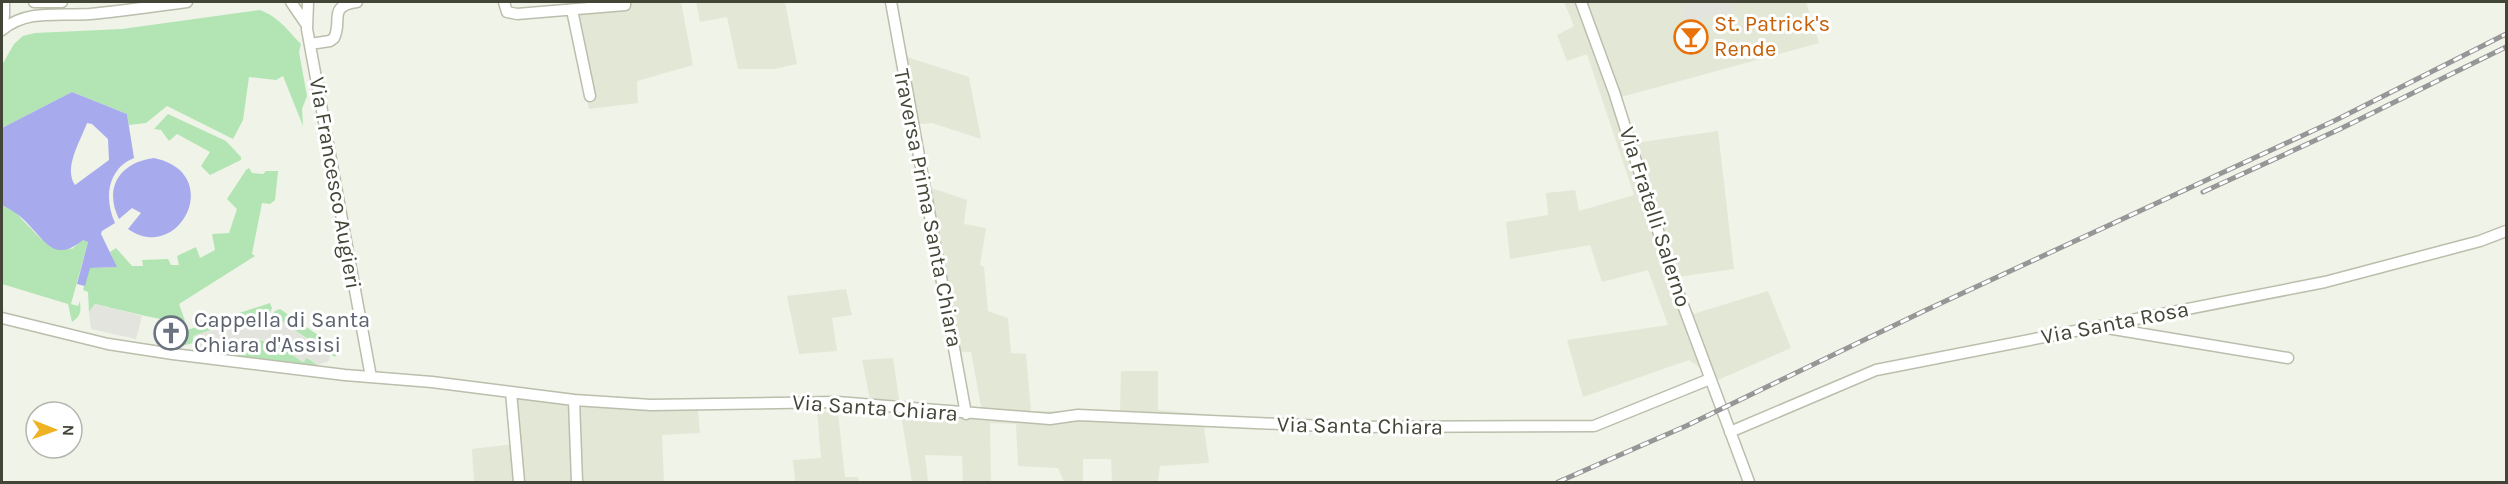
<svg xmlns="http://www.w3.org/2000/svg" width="2508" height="484" viewBox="0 0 2508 484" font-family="Karla,sans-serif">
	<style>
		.residential { fill: #e3e7d6 }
		.green { fill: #b2e5b3 }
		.parking { fill: #e4e4df }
		.water { fill: #a7aaed; fill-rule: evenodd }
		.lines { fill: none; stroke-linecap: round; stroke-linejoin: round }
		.minor-casing { stroke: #babeab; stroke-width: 13 }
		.minor { stroke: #fff; stroke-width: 10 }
		.rail-casing { stroke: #969696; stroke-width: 5 }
		.rail { stroke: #fff; stroke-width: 3; stroke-dasharray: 9; stroke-linecap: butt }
		.labels { text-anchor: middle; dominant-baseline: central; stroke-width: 6; stroke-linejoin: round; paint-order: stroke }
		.food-label { font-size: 22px; fill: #c56008; stroke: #fff; text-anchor: start }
		.street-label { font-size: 22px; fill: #434637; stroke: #fff }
		.worship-label { font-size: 22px; fill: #5b616d; stroke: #fff; text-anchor: start }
	</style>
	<rect width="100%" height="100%" fill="#f0f3e8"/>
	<path class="residential" d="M 564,2 L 681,2 L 693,65 L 637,81 L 638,103 L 589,109 Z
		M 696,2 L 785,2 L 797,64 L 774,69 L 738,69 L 727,17 L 700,22 Z
		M 1564,2 L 1806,2 L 1819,43 L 1621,97 L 1635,143 L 1718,131 L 1734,269 L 1677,277 L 1690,315 L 1768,291 L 1791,348 L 1718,380 L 1689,360 L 1583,397 L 1567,340 L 1668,325 L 1648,270 L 1602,282 L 1590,245 L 1510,259 L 1506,222 L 1548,215 L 1546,193 L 1575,190 L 1579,211 L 1634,195 L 1587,54 L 1567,61 L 1557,35 L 1574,26 Z
		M 907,57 L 969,77 L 981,139 L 932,123 L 908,125 L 896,59 Z
		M 920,184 L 967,200 L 964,224 L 986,228 L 980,265 L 984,267 L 988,311 L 1008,318 L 1011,353 L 1026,354 L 1031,411 L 1120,411 L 1121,371 L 1158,371 L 1158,410 L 1202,414 L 1209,463 L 1160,466 L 1158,482 L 1112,482 L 1111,459 L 1083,459 L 1083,482 L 1064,482 L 1058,468 L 1018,466 L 1016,424 L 990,423 L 991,482 L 963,482 L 962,456 L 925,455 L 928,482 L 912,482 L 901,415 L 872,410 L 862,360 L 893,358 L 900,406 L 982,412 L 971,352 L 950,351 Z
		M 846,289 L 852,315 L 832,318 L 837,351 L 799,354 L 787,296 Z
		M 508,386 L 645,401 L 697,399 L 700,433 L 662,435 L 664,482 L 474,482 L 472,449 L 514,444 Z
		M 817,411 L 838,413 L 845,477 L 858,477 L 859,482 L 795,482 L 793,460 L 821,458 Z"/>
	<path class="green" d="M 260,10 C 279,17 287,30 301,44 L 299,52 L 307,96 L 302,109 L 303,126 L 283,76 L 276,80 L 249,77 L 243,120 L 233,139 L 167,106 L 146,123 L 129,125 L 127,114 L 72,92 L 2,128 L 2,65 L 14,44 L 23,36 L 35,33 L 122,29 Z
		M 168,114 L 226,141 L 241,157 L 241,160 L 210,175 L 201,166 L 210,152 L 177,134 L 169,141 L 161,130 L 154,129 Z
		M 249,168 L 252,173 L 263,174 L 266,171 L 278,171 L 275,200 L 270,204 L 262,203 L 252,254 L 255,256 L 179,304 L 185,321 C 176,325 109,307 95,304 L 89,312 L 88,292 L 83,290 L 89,268 L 116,267 L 110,252 L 116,248 L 132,266 L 143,266 L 142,260 L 168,259 L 171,265 L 179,265 L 177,256 L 196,247 L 200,258 L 215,250 L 212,234 L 229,233 L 237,209 L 227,199 L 246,170 Z
		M 2,205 L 14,211 L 41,239 L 72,249 L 83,239 L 88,242 L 71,304 L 78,306 L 80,301 C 81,312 81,316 72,322 L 68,304 L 2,284 Z
		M 270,303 L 272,308 L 270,313 L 249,320 L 248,317 L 194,336 L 193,343 L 167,350 L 167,343 L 179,342 L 181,332 Z
		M 280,309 L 340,350 L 335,357 L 272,315 L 275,311 Z
		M 234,338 L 240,342 C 265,334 283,349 303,362 L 306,357 L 319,366 L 315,369 L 202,353 L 204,348 Z"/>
	<path class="parking" d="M 1681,2 L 1732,2 L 1734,14 L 1685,22 Z
		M 95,304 L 142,316 L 136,339 L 91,329 L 89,312 Z
		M 248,317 L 250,322 L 265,317 L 272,322 L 276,317 L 330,355 L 329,361 L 318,365 L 307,357 L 304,362 L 274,343 L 258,339 L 239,342 L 234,338 L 201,351 L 193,343 L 193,336 Z"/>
	<path class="water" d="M 72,92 L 127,114 L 134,158 C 107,169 104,199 115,223 L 102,231 L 101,234 L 117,267 L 90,268 L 85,286 L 77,284 L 88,242 L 83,240 C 56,262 47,244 29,225 C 21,216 12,210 2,205 L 2,128 ZM 87,123 L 92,124 L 108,139 L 109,160 L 75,185 C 63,168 81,140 87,123 Z
		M 154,158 C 226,173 179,265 128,229 L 141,213 L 132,208 L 119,219 C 103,187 121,162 154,158 Z"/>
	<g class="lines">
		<defs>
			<path id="minor" d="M 34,2 L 62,2
				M 291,2 L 306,24
				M 308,2 L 307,29 L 371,377
				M 504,2 L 507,12 L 517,14 L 625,5 L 625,2
				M 891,2 L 966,414
				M 1581,2 L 1614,92 L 1674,281 L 1749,482
				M 572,10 L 590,96
				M 2,29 L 4,15 L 4,2
				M 2,30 C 27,9 59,16 90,14 C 122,11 155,6 187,2
				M 310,44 L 330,41 L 334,38 C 343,21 327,6 357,2
				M 2,318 L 108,344 L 173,354 L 345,375 L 432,382 L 574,400 L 651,405 L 837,402 L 1050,419 L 1078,415 L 1347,427 L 1594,426 L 1710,379
				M 2107,328 L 2288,358
				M 511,392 L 519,482
				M 574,400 L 577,482
				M 1730,432 L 1876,370 L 2325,282 L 2480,241 L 2506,231"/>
		</defs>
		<use href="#minor" class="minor-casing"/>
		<use href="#minor" class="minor"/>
		<defs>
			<path id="rail" d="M 2203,192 L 2340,129 L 2506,47
				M 1558,482 L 1686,426 L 1924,311 L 2336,120 L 2506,34"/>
		</defs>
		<use href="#rail" class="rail-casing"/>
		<use href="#rail" class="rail"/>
	</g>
	<defs>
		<symbol id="bar-ring" viewBox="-11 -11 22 22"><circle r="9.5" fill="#fff" stroke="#e8710a" stroke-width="1.5"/><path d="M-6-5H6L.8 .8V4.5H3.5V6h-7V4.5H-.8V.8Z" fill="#e8710a"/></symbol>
		<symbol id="church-ring" viewBox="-11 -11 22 22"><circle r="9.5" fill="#fff" stroke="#6b7280" stroke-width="1.5"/><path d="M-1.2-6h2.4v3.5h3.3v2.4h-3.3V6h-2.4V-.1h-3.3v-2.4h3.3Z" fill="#6b7280"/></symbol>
	</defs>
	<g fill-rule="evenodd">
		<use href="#bar-ring" x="1672" y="18" width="38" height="38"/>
		<use href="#church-ring" x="152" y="314" width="38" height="38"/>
	</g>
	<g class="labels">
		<g class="food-label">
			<text x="1714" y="24">St. Patrick's<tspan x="1714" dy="25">Rende</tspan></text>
		</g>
		<g class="street-label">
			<text transform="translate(335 183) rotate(80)">Via Francesco Augieri</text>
			<text transform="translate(928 208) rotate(79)">Traversa Prima Santa Chiara</text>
			<text transform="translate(1655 217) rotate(72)">Via Fratelli Salerno</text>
			<text transform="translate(2115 323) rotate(-11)">Via Santa Rosa</text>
			<text transform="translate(875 408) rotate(4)">Via Santa Chiara</text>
			<text transform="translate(1360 426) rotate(1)">Via Santa Chiara</text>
		</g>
		<g class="worship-label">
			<text x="194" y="320">Cappella di Santa<tspan x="194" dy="25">Chiara d'Assisi</tspan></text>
		</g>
	</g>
	<rect width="2508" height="484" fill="none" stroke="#434637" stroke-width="6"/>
	<g transform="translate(54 430) rotate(91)"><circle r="28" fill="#ffffff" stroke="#b4b5af" stroke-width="1.5"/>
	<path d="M0-4.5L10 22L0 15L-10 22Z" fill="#efb222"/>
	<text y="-9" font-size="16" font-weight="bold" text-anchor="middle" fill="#434637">N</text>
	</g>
</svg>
